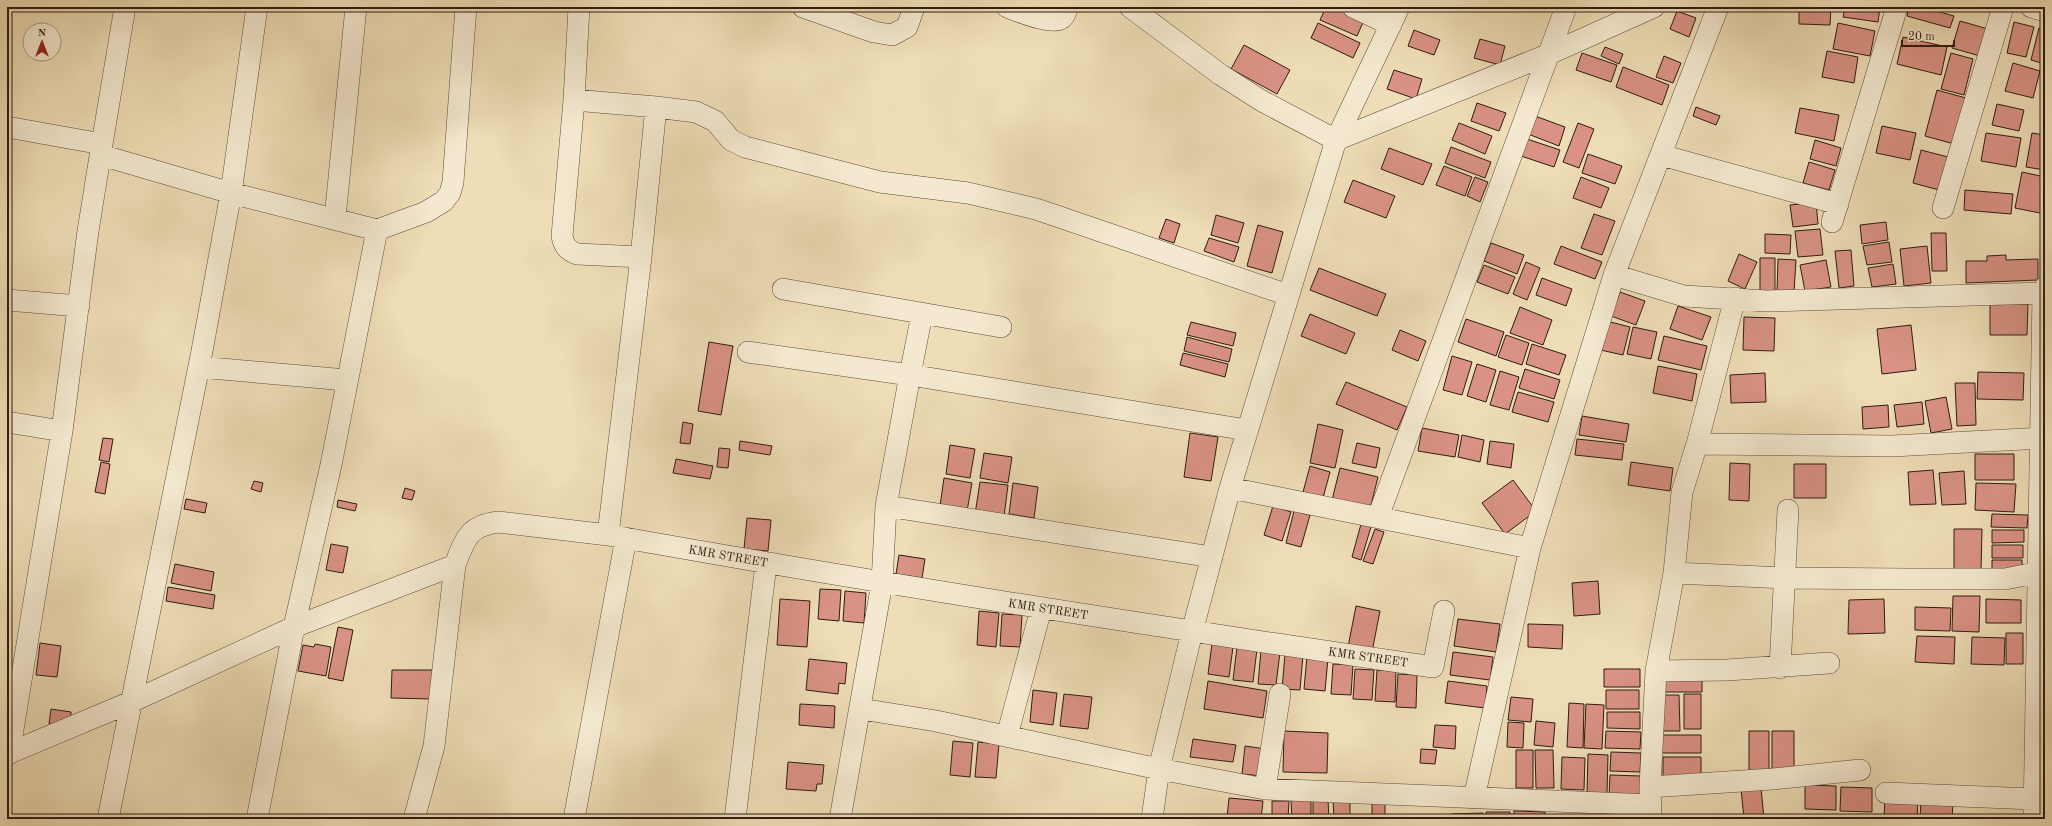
<svg xmlns="http://www.w3.org/2000/svg" width="2052" height="826" viewBox="0 0 2052 826" font-family="'Old Standard TT',serif">
	<style>
		.building { fill: #d99284; stroke: #2e1c13 }
		.lines { fill: none; stroke-linecap: round; stroke-linejoin: round }
		.minor-casing { stroke: #5e4c3c; stroke-width: 22 }
		.minor { stroke: #f4e9d0; stroke-width: 21 }
		.labels { text-anchor: middle; dominant-baseline: central; stroke-width: 3; stroke-linejoin: round; paint-order: stroke }
		.street-label { font-size: 12px; fill: #2e1c13; stroke: #f4e9d0 }
	</style>
	<rect width="100%" height="100%" fill="#eeddb6"/>
	<filter id="stains"><feTurbulence type="fractalNoise" baseFrequency=".005" numOctaves="4"/><feColorMatrix values="0 0 0 0 .2 0 0 0 0 .09 0 0 0 0 .02 0 0 0 .5 -.17"/></filter>
	<radialGradient id="worn" r=".72"><stop offset=".6" stop-color="#630" stop-opacity="0"/><stop offset="1" stop-color="#630" stop-opacity=".3"/></radialGradient>
	<path class="building" d="M 1326,7 L 1340,7 L 1365,18 L 1357,36 L 1320,20 Z
		M 1799,7 L 1831,7 L 1830,25 L 1799,24 Z
		M 1845,7 L 1880,7 L 1878,22 L 1843,17 Z
		M 1909,7 L 1922,7 L 1954,16 L 1950,28 L 1907,16 Z
		M 1677,11 L 1696,18 L 1689,37 L 1670,29 Z
		M 1960,21 L 1988,29 L 1980,56 L 1952,48 Z
		M 2014,22 L 2034,27 L 2026,57 L 2007,53 Z
		M 1318,23 L 1360,43 L 1353,58 L 1311,38 Z
		M 1838,23 L 1875,31 L 1870,56 L 1833,49 Z
		M 2039,28 L 2045,30 L 2045,64 L 2031,60 Z
		M 1414,30 L 1440,40 L 1434,55 L 1408,46 Z
		M 1903,37 L 1947,47 L 1941,75 L 1897,64 Z
		M 1480,39 L 1505,46 L 1500,65 L 1474,58 Z
		M 1244,45 L 1290,70 L 1277,94 L 1231,69 Z
		M 1605,47 L 1623,54 L 1619,64 L 1601,56 Z
		M 1827,51 L 1858,57 L 1854,83 L 1822,77 Z
		M 1582,53 L 1617,65 L 1611,82 L 1576,70 Z
		M 1951,53 L 1973,59 L 1964,95 L 1941,89 Z
		M 1664,56 L 1681,63 L 1673,83 L 1656,77 Z
		M 2013,63 L 2040,71 L 2033,98 L 2005,91 Z
		M 1623,67 L 1669,85 L 1662,105 L 1616,87 Z
		M 1394,70 L 1422,79 L 1416,99 L 1387,89 Z
		M 1937,90 L 1966,98 L 1954,144 L 1925,136 Z
		M 1477,103 L 1506,113 L 1499,131 L 1471,121 Z
		M 1997,104 L 2024,110 L 2019,131 L 1992,125 Z
		M 1696,107 L 1720,116 L 1716,125 L 1693,116 Z
		M 1800,108 L 1839,115 L 1834,141 L 1795,133 Z
		M 1535,116 L 1565,127 L 1559,146 L 1528,134 Z
		M 1459,123 L 1492,136 L 1485,154 L 1452,140 Z
		M 1578,123 L 1594,129 L 1579,168 L 1563,162 Z
		M 1882,126 L 1916,133 L 1910,160 L 1876,153 Z
		M 1986,133 L 2021,138 L 2016,167 L 1981,161 Z
		M 2032,133 L 2045,135 L 2045,170 L 2026,167 Z
		M 1527,139 L 1560,150 L 1554,167 L 1521,156 Z
		M 1815,140 L 1841,148 L 1836,166 L 1810,159 Z
		M 1451,147 L 1491,162 L 1485,178 L 1445,163 Z
		M 1389,148 L 1432,164 L 1423,185 L 1381,169 Z
		M 1921,150 L 1948,157 L 1939,190 L 1913,183 Z
		M 1588,154 L 1622,166 L 1615,184 L 1582,173 Z
		M 1809,162 L 1835,170 L 1829,190 L 1803,183 Z
		M 1444,166 L 1472,177 L 1465,196 L 1436,185 Z
		M 2022,172 L 2045,177 L 2045,214 L 2015,208 Z
		M 1475,177 L 1488,182 L 1480,202 L 1467,196 Z
		M 1581,177 L 1609,188 L 1601,208 L 1573,198 Z
		M 1353,180 L 1395,196 L 1386,218 L 1344,202 Z
		M 1965,190 L 2013,194 L 2011,214 L 1964,210 Z
		M 1816,202 L 1818,224 L 1793,227 L 1790,205 Z
		M 1594,214 L 1615,221 L 1602,255 L 1581,248 Z
		M 1216,215 L 1244,223 L 1238,243 L 1211,235 Z
		M 1166,219 L 1180,224 L 1174,243 L 1159,238 Z
		M 1886,222 L 1888,240 L 1862,244 L 1860,225 Z
		M 1258,225 L 1283,232 L 1272,273 L 1247,266 Z
		M 1820,229 L 1823,255 L 1798,257 L 1795,231 Z
		M 1931,233 L 1946,233 L 1947,271 L 1932,271 Z
		M 1765,234 L 1791,235 L 1790,254 L 1765,253 Z
		M 1209,238 L 1239,247 L 1234,262 L 1204,251 Z
		M 1889,242 L 1892,262 L 1867,265 L 1863,246 Z
		M 1491,243 L 1524,255 L 1517,274 L 1484,261 Z
		M 1561,246 L 1602,262 L 1595,279 L 1554,264 Z
		M 1927,246 L 1931,283 L 1904,286 L 1900,249 Z
		M 1851,250 L 1854,286 L 1839,288 L 1835,251 Z
		M 1739,254 L 1757,262 L 1745,289 L 1728,281 Z
		M 2006,255 L 2006,260 L 2038,259 L 2038,280 L 1966,283 L 1966,261 L 1987,261 L 1987,256 Z
		M 1760,258 L 1775,258 L 1775,292 L 1760,292 Z
		M 1778,259 L 1796,260 L 1794,292 L 1777,291 Z
		M 1826,260 L 1831,287 L 1805,291 L 1800,265 Z
		M 1526,262 L 1540,268 L 1527,300 L 1513,294 Z
		M 1893,264 L 1896,284 L 1872,287 L 1868,268 Z
		M 1484,265 L 1515,277 L 1508,294 L 1477,282 Z
		M 1319,268 L 1386,294 L 1377,316 L 1310,290 Z
		M 1542,278 L 1572,289 L 1566,306 L 1536,295 Z
		M 1620,292 L 1645,301 L 1636,325 L 1611,316 Z
		M 1990,303 L 2028,304 L 2027,335 L 1990,335 Z
		M 1678,306 L 1711,317 L 1702,340 L 1670,329 Z
		M 1520,307 L 1552,320 L 1543,345 L 1510,333 Z
		M 1310,314 L 1355,333 L 1346,354 L 1301,336 Z
		M 1744,317 L 1775,318 L 1774,351 L 1743,350 Z
		M 1466,319 L 1504,332 L 1496,356 L 1458,342 Z
		M 1603,320 L 1630,327 L 1623,355 L 1596,349 Z
		M 1191,322 L 1236,333 L 1233,346 L 1187,335 Z
		M 1911,325 L 1916,370 L 1882,374 L 1877,329 Z
		M 1633,327 L 1657,332 L 1651,359 L 1627,354 Z
		M 1400,330 L 1426,341 L 1418,361 L 1392,350 Z
		M 1506,335 L 1529,343 L 1522,365 L 1498,357 Z
		M 1664,336 L 1707,346 L 1701,370 L 1658,360 Z
		M 1187,337 L 1232,349 L 1229,362 L 1184,351 Z
		M 709,342 L 733,346 L 721,415 L 698,411 Z
		M 1532,344 L 1566,355 L 1559,375 L 1526,364 Z
		M 1183,353 L 1228,364 L 1225,377 L 1180,365 Z
		M 1452,356 L 1472,362 L 1462,395 L 1443,390 Z
		M 1477,364 L 1496,370 L 1486,402 L 1467,396 Z
		M 1658,366 L 1697,374 L 1692,401 L 1653,393 Z
		M 1525,369 L 1560,380 L 1554,399 L 1519,388 Z
		M 1500,371 L 1519,377 L 1509,410 L 1490,405 Z
		M 1978,372 L 2024,373 L 2023,400 L 1977,399 Z
		M 1765,373 L 1766,402 L 1731,403 L 1730,375 Z
		M 1346,382 L 1407,407 L 1397,430 L 1336,404 Z
		M 1955,383 L 1975,383 L 1976,425 L 1957,426 Z
		M 1518,392 L 1554,402 L 1548,422 L 1512,412 Z
		M 1946,397 L 1952,429 L 1931,433 L 1925,401 Z
		M 1922,402 L 1924,424 L 1897,427 L 1894,405 Z
		M 1888,405 L 1889,427 L 1863,429 L 1862,407 Z
		M 1582,416 L 1629,424 L 1626,442 L 1579,435 Z
		M 683,422 L 693,424 L 690,444 L 680,443 Z
		M 1318,424 L 1343,430 L 1335,468 L 1310,463 Z
		M 1422,428 L 1459,435 L 1455,457 L 1418,451 Z
		M 1190,433 L 1218,437 L 1211,481 L 1184,477 Z
		M 1462,435 L 1484,440 L 1480,462 L 1458,457 Z
		M 103,438 L 113,439 L 109,462 L 99,460 Z
		M 1577,439 L 1624,444 L 1622,460 L 1575,455 Z
		M 740,441 L 772,446 L 770,455 L 739,450 Z
		M 1490,441 L 1514,444 L 1511,468 L 1487,464 Z
		M 1357,443 L 1380,448 L 1376,468 L 1352,463 Z
		M 950,445 L 975,449 L 970,478 L 946,474 Z
		M 719,448 L 730,449 L 728,468 L 717,467 Z
		M 984,453 L 1012,457 L 1008,483 L 980,478 Z
		M 1975,454 L 2014,454 L 2014,480 L 1975,480 Z
		M 676,459 L 713,466 L 710,479 L 673,473 Z
		M 101,462 L 110,464 L 105,494 L 95,492 Z
		M 1631,462 L 1673,468 L 1670,491 L 1628,485 Z
		M 1730,463 L 1750,464 L 1749,501 L 1729,500 Z
		M 1794,464 L 1826,464 L 1826,498 L 1794,498 Z
		M 1310,466 L 1330,472 L 1323,498 L 1303,492 Z
		M 1340,468 L 1378,477 L 1370,509 L 1332,500 Z
		M 1933,470 L 1936,504 L 1910,505 L 1908,472 Z
		M 1964,471 L 1966,504 L 1942,505 L 1939,473 Z
		M 944,478 L 972,483 L 967,511 L 940,506 Z
		M 1513,480 L 1536,511 L 1505,534 L 1482,503 Z
		M 254,481 L 263,483 L 261,492 L 251,489 Z
		M 980,482 L 1008,485 L 1004,517 L 975,514 Z
		M 1013,483 L 1038,487 L 1034,518 L 1009,514 Z
		M 1976,483 L 2016,484 L 2014,512 L 1975,510 Z
		M 405,488 L 415,491 L 412,500 L 402,498 Z
		M 186,499 L 207,503 L 205,513 L 184,509 Z
		M 338,500 L 357,504 L 355,511 L 337,507 Z
		M 1273,506 L 1291,512 L 1282,541 L 1264,535 Z
		M 1294,511 L 1310,515 L 1301,547 L 1286,543 Z
		M 1992,514 L 2028,515 L 2027,528 L 1991,527 Z
		M 747,518 L 771,520 L 768,551 L 744,549 Z
		M 1361,524 L 1371,527 L 1361,560 L 1352,557 Z
		M 1375,529 L 1384,532 L 1373,564 L 1363,561 Z
		M 1954,529 L 1982,529 L 1981,570 L 1954,569 Z
		M 1992,530 L 2024,530 L 2024,542 L 1992,543 Z
		M 331,544 L 348,547 L 343,573 L 326,570 Z
		M 1992,545 L 2023,545 L 2023,558 L 1992,558 Z
		M 899,555 L 925,559 L 922,578 L 896,574 Z
		M 1992,560 L 2022,560 L 2022,571 L 1992,571 Z
		M 175,564 L 214,572 L 211,591 L 171,583 Z
		M 1598,581 L 1600,614 L 1574,616 L 1572,583 Z
		M 168,587 L 215,595 L 213,609 L 166,601 Z
		M 820,589 L 841,590 L 839,621 L 818,619 Z
		M 845,591 L 866,593 L 864,623 L 843,621 Z
		M 1953,596 L 1980,596 L 1979,632 L 1952,631 Z
		M 780,599 L 810,601 L 807,647 L 777,645 Z
		M 1884,599 L 1885,633 L 1848,634 L 1849,600 Z
		M 1986,599 L 2021,600 L 2021,623 L 1986,623 Z
		M 1356,606 L 1380,611 L 1372,652 L 1348,647 Z
		M 1915,607 L 1951,608 L 1950,631 L 1915,630 Z
		M 979,611 L 999,613 L 996,647 L 977,645 Z
		M 1002,614 L 1022,615 L 1020,647 L 1000,646 Z
		M 1458,619 L 1500,624 L 1496,652 L 1454,646 Z
		M 1528,624 L 1563,625 L 1562,649 L 1528,647 Z
		M 338,627 L 353,630 L 343,681 L 328,678 Z
		M 2006,633 L 2023,633 L 2023,664 L 2006,664 Z
		M 1917,636 L 1955,637 L 1954,664 L 1915,662 Z
		M 1972,637 L 2005,638 L 2004,665 L 1971,664 Z
		M 40,643 L 61,646 L 57,677 L 36,675 Z
		M 315,644 L 331,647 L 326,676 L 298,671 L 303,645 L 314,647 Z
		M 1212,644 L 1233,647 L 1229,677 L 1208,674 Z
		M 1237,647 L 1257,649 L 1253,682 L 1233,680 Z
		M 1261,650 L 1280,652 L 1276,685 L 1258,684 Z
		M 1453,652 L 1493,657 L 1490,680 L 1450,675 Z
		M 1285,654 L 1303,655 L 1300,690 L 1282,689 Z
		M 1307,656 L 1328,658 L 1325,691 L 1304,689 Z
		M 809,659 L 847,663 L 845,684 L 839,683 L 838,694 L 806,690 Z
		M 1333,664 L 1353,665 L 1351,695 L 1331,694 Z
		M 1355,669 L 1374,670 L 1372,700 L 1353,699 Z
		M 1604,669 L 1640,669 L 1640,687 L 1604,687 Z
		M 392,670 L 433,670 L 432,699 L 391,698 Z
		M 1377,670 L 1396,671 L 1395,702 L 1375,701 Z
		M 1398,674 L 1417,675 L 1416,708 L 1396,707 Z
		M 1702,679 L 1702,692 L 1659,692 L 1659,680 Z
		M 1208,681 L 1267,691 L 1263,718 L 1204,709 Z
		M 1448,681 L 1487,686 L 1485,708 L 1445,703 Z
		M 1033,690 L 1057,693 L 1053,725 L 1030,722 Z
		M 1606,690 L 1639,690 L 1639,709 L 1606,709 Z
		M 1064,694 L 1092,697 L 1088,729 L 1060,726 Z
		M 1684,694 L 1701,694 L 1701,729 L 1684,729 Z
		M 1660,695 L 1679,695 L 1680,731 L 1661,731 Z
		M 1511,697 L 1533,699 L 1531,722 L 1508,720 Z
		M 1569,703 L 1584,704 L 1583,748 L 1567,747 Z
		M 800,704 L 835,706 L 834,728 L 799,725 Z
		M 1586,704 L 1604,705 L 1602,749 L 1584,748 Z
		M 51,709 L 71,712 L 71,719 L 65,726 L 49,724 Z
		M 1607,712 L 1640,712 L 1640,729 L 1607,728 Z
		M 1536,721 L 1555,723 L 1553,747 L 1534,745 Z
		M 1508,722 L 1524,723 L 1523,748 L 1507,747 Z
		M 1435,725 L 1456,726 L 1455,749 L 1433,747 Z
		M 1284,731 L 1328,733 L 1327,773 L 1283,772 Z
		M 1606,731 L 1641,732 L 1640,749 L 1605,748 Z
		M 1749,731 L 1769,731 L 1769,772 L 1749,772 Z
		M 1772,731 L 1794,731 L 1794,772 L 1772,772 Z
		M 1662,735 L 1701,735 L 1701,753 L 1662,753 Z
		M 1193,739 L 1236,745 L 1233,762 L 1190,757 Z
		M 953,741 L 973,743 L 970,777 L 950,775 Z
		M 978,742 L 999,744 L 996,778 L 975,777 Z
		M 1245,746 L 1266,749 L 1263,776 L 1242,774 Z
		M 1421,749 L 1437,750 L 1435,764 L 1420,763 Z
		M 1516,750 L 1533,750 L 1533,788 L 1516,788 Z
		M 1535,750 L 1553,750 L 1554,788 L 1536,788 Z
		M 1611,752 L 1641,753 L 1640,772 L 1610,771 Z
		M 1588,754 L 1608,755 L 1607,794 L 1587,794 Z
		M 1562,757 L 1585,758 L 1584,790 L 1561,789 Z
		M 1663,757 L 1701,757 L 1701,777 L 1663,777 Z
		M 788,762 L 824,765 L 822,784 L 817,784 L 816,791 L 786,789 Z
		M 1610,775 L 1641,776 L 1640,797 L 1609,796 Z
		M 1805,785 L 1836,786 L 1836,810 L 1805,809 Z
		M 1841,787 L 1872,788 L 1872,812 L 1840,811 Z
		M 1761,788 L 1764,819 L 1744,819 L 1741,789 Z
		M 1885,796 L 1918,798 L 1917,819 L 1884,819 Z
		M 1229,798 L 1263,801 L 1261,819 L 1227,817 Z
		M 1311,799 L 1311,819 L 1292,819 L 1291,800 Z
		M 1333,799 L 1350,799 L 1350,819 L 1334,819 Z
		M 1313,800 L 1328,800 L 1329,819 L 1313,819 Z
		M 1272,801 L 1289,801 L 1288,819 L 1272,819 Z
		M 1921,801 L 1953,803 L 1952,819 L 1920,819 Z
		M 1372,803 L 1385,803 L 1385,819 L 1372,819 Z
		M 1514,811 L 1545,812 L 1545,819 L 1514,819 Z
		M 1486,812 L 1510,812 L 1510,819 L 1486,819 Z
		M 1483,813 L 1483,819 L 1452,819 L 1451,814 Z
		M 1583,816 L 1601,816 L 1601,819 L 1583,819 Z"/>
	<g class="lines">
		<defs>
			<path id="minor" d="M 579,7 L 574,100 L 562,236 C 564,246 567,250 577,254 L 641,257
				M 803,7 L 874,32 L 892,35 L 907,27 L 914,7
				M 1007,7 C 1018,11 1053,26 1062,18 C 1065,16 1066,11 1068,7
				M 1130,7 L 1221,75 L 1262,101 L 1336,140 L 1547,55 L 1654,7
				M 1353,7 L 1391,25
				M 2031,7 L 2045,11
				M 574,100 L 656,107 L 696,112 L 715,121 L 731,140 L 745,147 L 880,182 L 968,193 L 1036,209 L 1288,295
				M 7,127 L 102,144 L 88,231 L 62,431 L 9,754
				M 102,144 L 125,7
				M 101,155 L 231,193 L 377,230 L 426,212 L 444,201 L 450,193 L 453,182 L 466,7
				M 1661,155 L 1838,204
				M 1943,208 L 2003,7
				M 335,218 L 356,7
				M 1832,222 L 1897,7
				M 1614,275 L 1684,296 L 1767,301 L 2045,293
				M 783,289 L 1001,327
				M 7,300 L 79,306
				M 748,352 L 910,375 L 922,314
				M 199,367 L 335,379 L 347,382
				M 7,422 L 62,431
				M 1697,444 L 1892,446 L 2045,438
				M 1230,488 L 1530,548
				M 886,506 L 1212,557
				M 1378,517 L 1566,7
				M 608,535 C 882,584 1157,627 1433,667 L 1444,611
				M 1674,573 L 1784,578 L 1907,579 L 2005,579 L 2045,571
				M 1780,668 L 1788,510
				M 1656,671 L 1674,573 L 1682,492 L 1697,444 L 1735,298
				M 861,709 L 936,721 L 1159,769 L 1265,789 L 1651,805
				M 1007,736 L 1041,609
				M 7,754 L 131,702 L 294,627 L 455,565
				M 1650,787 L 1773,779 L 1860,770
				M 1265,789 L 1280,694
				M 1886,793 L 2034,799
				M 1474,798 L 1530,548 L 1614,275 L 1718,7
				M 1651,818 L 1650,787 L 1656,671 L 1727,670 L 1829,663
				M 108,819 L 202,351 L 231,193 L 257,7
				M 257,819 L 294,627 L 331,465 L 377,230
				M 414,819 L 434,746 L 455,565 C 465,539 468,526 498,522 L 608,535 L 641,257 L 656,107
				M 574,819 L 626,538
				M 735,819 L 766,564
				M 840,819 L 882,583 L 886,506 L 910,375 L 1247,430
				M 1152,819 L 1159,769 L 1192,632 L 1230,488 L 1336,140 L 1399,7
				M 2034,819 L 2043,294 L 2045,287"/>
		</defs>
		<use href="#minor" class="minor-casing"/>
		<use href="#minor" class="minor"/>
	</g>
	<g class="labels">
		<g class="street-label">
			<text transform="translate(728 557) rotate(10)">KMR STREET</text>
			<text transform="translate(1048 610) rotate(9)">KMR STREET</text>
			<text transform="translate(1368 658) rotate(8)">KMR STREET</text>
		</g>
	</g>
	<rect width="2052" height="826" fill="none" stroke="#eeddb6" stroke-width="24"/>
	<rect x="8" y="8" width="2036" height="810" fill="none" stroke="#2e1c13" stroke-width="2"/>
	<rect x="12" y="12" width="2028" height="802" fill="none" stroke="#2e1c13"/>
	<g transform="translate(42 42)"><circle r="19" fill="#f4e9d0" stroke="#a59784"/>
	<path d="M0-3L7 15L0 10L-7 15Z" fill="#8f2418"/>
	<text y="-6" font-size="11" font-weight="bold" text-anchor="middle" fill="#2e1c13">N</text>
	</g>
	<path d="M1902 40v6h52v-6" fill="none" stroke="#2e1c13" stroke-width="2"/>
	<text x="1908" y="40" font-size="12" fill="#2e1c13" stroke="#f4e9d0" stroke-width="3" paint-order="stroke">20 m</text>
	<rect width="100%" height="100%" filter="url(#stains)"/>
	<rect width="100%" height="100%" fill="url(#worn)"/>
</svg>
